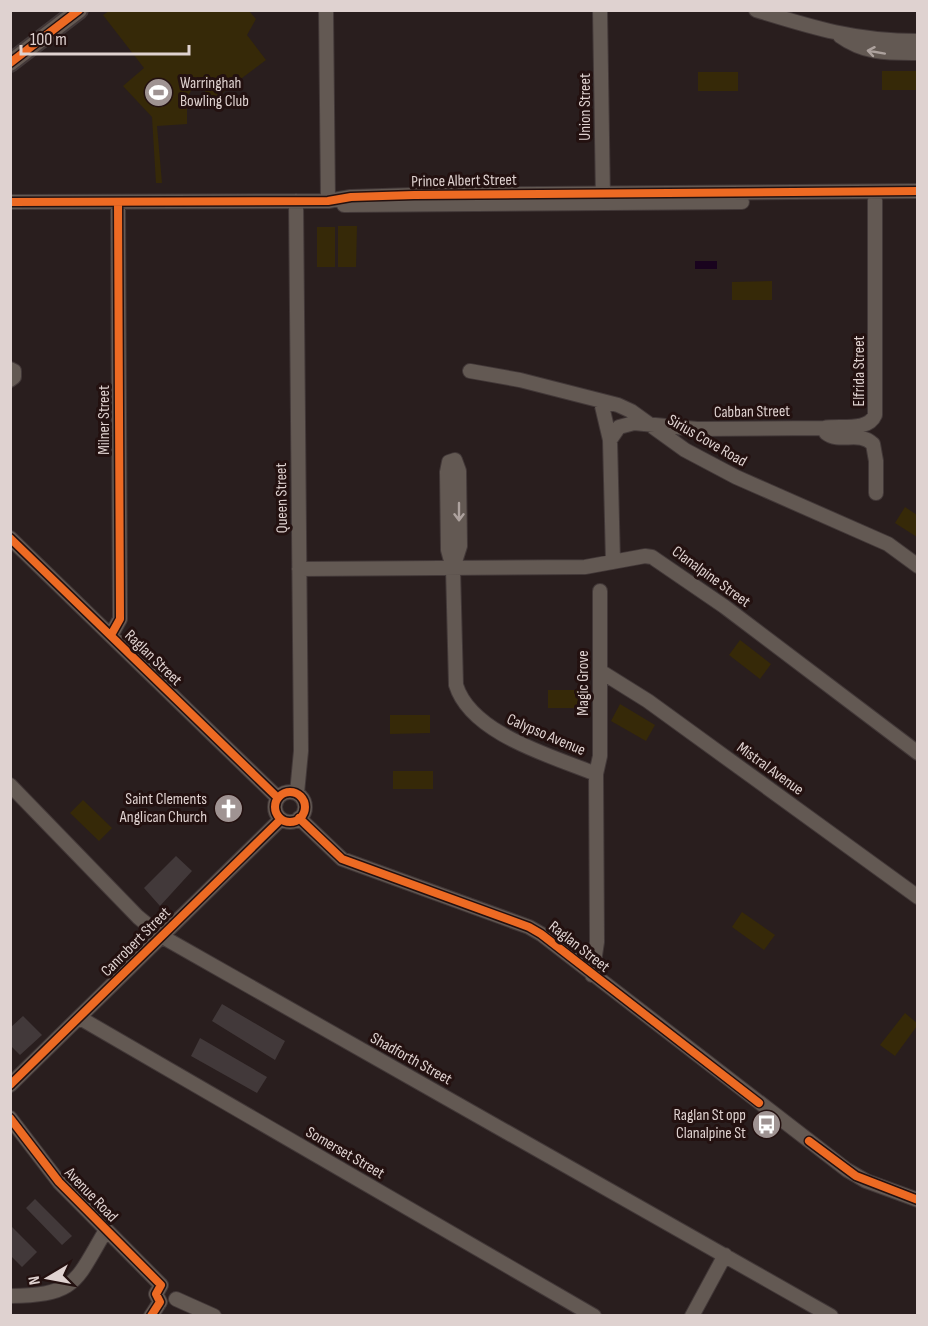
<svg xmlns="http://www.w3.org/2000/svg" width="928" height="1326" viewBox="0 0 928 1326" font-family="'Sofia Sans Condensed',sans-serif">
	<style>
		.green { fill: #362908 }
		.water { fill: #19031e }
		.building { fill: #42393a }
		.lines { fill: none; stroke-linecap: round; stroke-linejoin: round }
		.minor-casing { stroke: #423838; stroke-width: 16 }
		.major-casing { stroke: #423838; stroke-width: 20 }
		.minor { stroke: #635953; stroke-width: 14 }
		.major { stroke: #655a53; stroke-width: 16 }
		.cycleway-casing { stroke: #231110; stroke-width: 11 }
		.cycleway { stroke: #ed6a23; stroke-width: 8 }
		.oneway { stroke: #ada29e }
		.labels { text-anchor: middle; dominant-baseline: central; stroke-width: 6; stroke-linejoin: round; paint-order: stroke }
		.poi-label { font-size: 16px; fill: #dfd2d0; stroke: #231110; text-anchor: end }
		.street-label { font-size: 16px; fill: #dfd2d0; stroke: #231110 }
	</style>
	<rect width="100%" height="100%" fill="#291e1e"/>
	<path class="green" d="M 109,11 L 249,11 L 256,19 L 247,35 L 266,60 L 213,100 L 197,82 L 187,97 L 187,124 L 157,126 L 162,183 L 156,183 L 152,117 L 123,86 L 144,68 L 103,15 Z
		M 882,71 L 917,71 L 917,90 L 882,90 Z
		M 698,72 L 738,72 L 738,91 L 698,91 Z
		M 338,226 L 357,226 L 356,267 L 338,267 Z
		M 317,227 L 335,227 L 335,267 L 317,267 Z
		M 772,281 L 772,300 L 732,300 L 732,282 Z
		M 905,507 L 917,515 L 917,537 L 895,523 Z
		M 740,640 L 771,664 L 760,679 L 729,655 Z
		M 548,690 L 588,690 L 588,708 L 548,708 Z
		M 620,704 L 655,725 L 646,741 L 611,721 Z
		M 390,715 L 430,715 L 430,733 L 390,734 Z
		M 393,771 L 433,771 L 433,789 L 393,789 Z
		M 83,800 L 112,828 L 99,841 L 70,813 Z
		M 742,912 L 775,935 L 764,950 L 732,927 Z
		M 905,1013 L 917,1023 L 917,1026 L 895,1056 L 880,1045 Z"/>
	<path class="water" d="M 695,261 L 717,261 L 717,269 L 695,269 Z"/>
	<path class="building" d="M 176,856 L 192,871 L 160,906 L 144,888 Z
		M 222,1004 L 285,1041 L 275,1060 L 212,1021 Z
		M 23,1016 L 42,1035 L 20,1055 L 10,1045 L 10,1028 Z
		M 200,1038 L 267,1077 L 257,1093 L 191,1056 Z
		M 35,1199 L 72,1236 L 62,1245 L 26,1208 Z
		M 10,1225 L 37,1252 L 22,1267 L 10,1255 Z"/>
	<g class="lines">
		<defs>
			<path id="minor" d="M 326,10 L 328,201
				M 600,10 L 603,200
				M 756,10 C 814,28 856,41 918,41
				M 840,36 C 865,54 888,53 918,53
				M 875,200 L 875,415 C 868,432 839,425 824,428 L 826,433 C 840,444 859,430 873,444 L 876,461 L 876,493
				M 296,201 L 301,751 L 297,793
				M 10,202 L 328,201 L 351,197 L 414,195 L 918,191
				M 344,205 L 742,202
				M 10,369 L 14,371 L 14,377 L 10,380
				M 470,371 L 520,380 L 618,405 L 631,411 L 685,450 L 736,477 L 888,544 L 918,566
				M 601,402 L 610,440
				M 10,538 L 278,798
				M 613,562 L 610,440 L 619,427 L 634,423 L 697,429 L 824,428
				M 453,568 L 460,546 L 459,471 L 455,460 L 449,462 L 447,472 L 448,550 L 453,568 L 456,685 C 471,734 552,756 596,774 L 597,942 L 592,975
				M 299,569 L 585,567 L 645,556 L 652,557 L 725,607 L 918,753
				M 111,635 L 120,619 L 118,202
				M 600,671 L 648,701 L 918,897
				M 596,774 L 600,756 L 600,591
				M 10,785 L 138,917 L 161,936 L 831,1316
				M275 807a15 15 0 1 1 30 0a15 15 0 1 1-30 0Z
				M 299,818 L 342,859 L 529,927 L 541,934 L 847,1170 L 866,1181 L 918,1200
				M 80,1018 L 594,1316
				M 10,1085 L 281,819
				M 10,1118 L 59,1182 L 161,1285
				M 10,1296 C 77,1295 75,1282 106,1230
				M 176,1299 L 214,1316
				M 160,1302 L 156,1294 L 161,1285
				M 151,1316 L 160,1302
				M 692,1316 L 725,1255"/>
			<path id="major" d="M 10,63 L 79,10"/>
		</defs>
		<use href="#minor" class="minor-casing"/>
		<use href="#major" class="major-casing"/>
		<use href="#minor" class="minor"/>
		<use href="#major" class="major"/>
		<defs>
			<path id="cycleway" d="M 10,63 L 79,10
				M 10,202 L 328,201 L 351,197 L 414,195 L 918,191
				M 10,538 L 278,798
				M 111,635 L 120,619 L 118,202
				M275 807a15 15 0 1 1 30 0a15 15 0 1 1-30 0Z
				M 299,818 L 342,859 L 529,927 L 541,934 L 759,1103
				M 10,1085 L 281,819
				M 10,1118 L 59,1182 L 161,1285 L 156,1294 L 160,1302 L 151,1316
				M 809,1141 L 856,1176 L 918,1200"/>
		</defs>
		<use href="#cycleway" class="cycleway-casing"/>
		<use href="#cycleway" class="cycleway"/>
	</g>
	<defs><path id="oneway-shaft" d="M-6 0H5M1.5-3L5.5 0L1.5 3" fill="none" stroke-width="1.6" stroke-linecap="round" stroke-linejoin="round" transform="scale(1.5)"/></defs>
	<g class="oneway">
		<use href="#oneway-shaft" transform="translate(876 52) rotate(-170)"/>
		<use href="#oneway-shaft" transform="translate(459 512) rotate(90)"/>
	</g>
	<defs>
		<symbol id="stadium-disc" viewBox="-11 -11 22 22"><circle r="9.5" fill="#9f9392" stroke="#231110"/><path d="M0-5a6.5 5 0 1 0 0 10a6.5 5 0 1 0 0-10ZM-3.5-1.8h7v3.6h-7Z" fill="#fff"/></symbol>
		<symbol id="church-disc" viewBox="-11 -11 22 22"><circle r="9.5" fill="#9f9392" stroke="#231110"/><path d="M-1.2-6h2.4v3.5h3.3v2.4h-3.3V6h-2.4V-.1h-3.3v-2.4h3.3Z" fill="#fff"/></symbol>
		<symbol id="bus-disc" viewBox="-11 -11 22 22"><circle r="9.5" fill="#9f9392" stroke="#231110"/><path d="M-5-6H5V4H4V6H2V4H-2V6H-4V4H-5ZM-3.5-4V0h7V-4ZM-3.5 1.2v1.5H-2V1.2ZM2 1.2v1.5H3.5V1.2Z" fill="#fff"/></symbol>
	</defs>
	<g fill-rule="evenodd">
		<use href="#stadium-disc" x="142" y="76" width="33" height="33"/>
		<use href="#church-disc" x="212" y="792" width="33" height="33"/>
		<use href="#bus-disc" x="750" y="1108" width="33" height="33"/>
	</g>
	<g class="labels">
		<g class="poi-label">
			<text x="180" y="83" text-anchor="start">Warringhah<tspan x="180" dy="18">Bowling Club</tspan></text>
			<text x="207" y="799">Saint Clements<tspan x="207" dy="18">Anglican Church</tspan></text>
			<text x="746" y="1115">Raglan St opp<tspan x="746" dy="18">Clanalpine St</tspan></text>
		</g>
		<g class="street-label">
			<text transform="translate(585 107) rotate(-90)">Union Street</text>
			<text transform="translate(464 181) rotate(-1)">Prince Albert Street</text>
			<text transform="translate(859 371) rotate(-90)">Elfrida Street</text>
			<text transform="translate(752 412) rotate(-1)">Cabban Street</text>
			<text transform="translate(104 420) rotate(-90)">Milner Street</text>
			<text transform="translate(707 441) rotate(30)">Sirius Cove Road</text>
			<text transform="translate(282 498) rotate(-91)">Queen Street</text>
			<text transform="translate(711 577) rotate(36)">Clanalpine Street</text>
			<text transform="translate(153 658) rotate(44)">Raglan Street</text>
			<text transform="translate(583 683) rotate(-90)">Magic Grove</text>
			<text transform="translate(546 735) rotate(23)">Calypso Avenue</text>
			<text transform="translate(770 769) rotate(36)">Mistral Avenue</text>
			<text transform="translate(136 942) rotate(-45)">Canrobert Street</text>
			<text transform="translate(579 947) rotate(38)">Raglan Street</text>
			<text transform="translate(411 1059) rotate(29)">Shadforth Street</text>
			<text transform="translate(345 1153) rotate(30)">Somerset Street</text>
			<text transform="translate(91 1195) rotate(46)">Avenue Road</text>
		</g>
	</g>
	<rect width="928" height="1326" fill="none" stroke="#dfd2d0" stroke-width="24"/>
	<g transform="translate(48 1278) rotate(260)" stroke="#231110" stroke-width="4.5" paint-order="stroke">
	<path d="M0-4.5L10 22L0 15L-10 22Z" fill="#dfd2d0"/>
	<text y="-9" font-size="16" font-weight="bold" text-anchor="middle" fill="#dfd2d0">N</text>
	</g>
	<path d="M21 45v9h168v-9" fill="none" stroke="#dfd2d0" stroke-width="3"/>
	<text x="30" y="45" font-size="18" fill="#dfd2d0" stroke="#231110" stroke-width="4.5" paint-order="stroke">100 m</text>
</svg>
